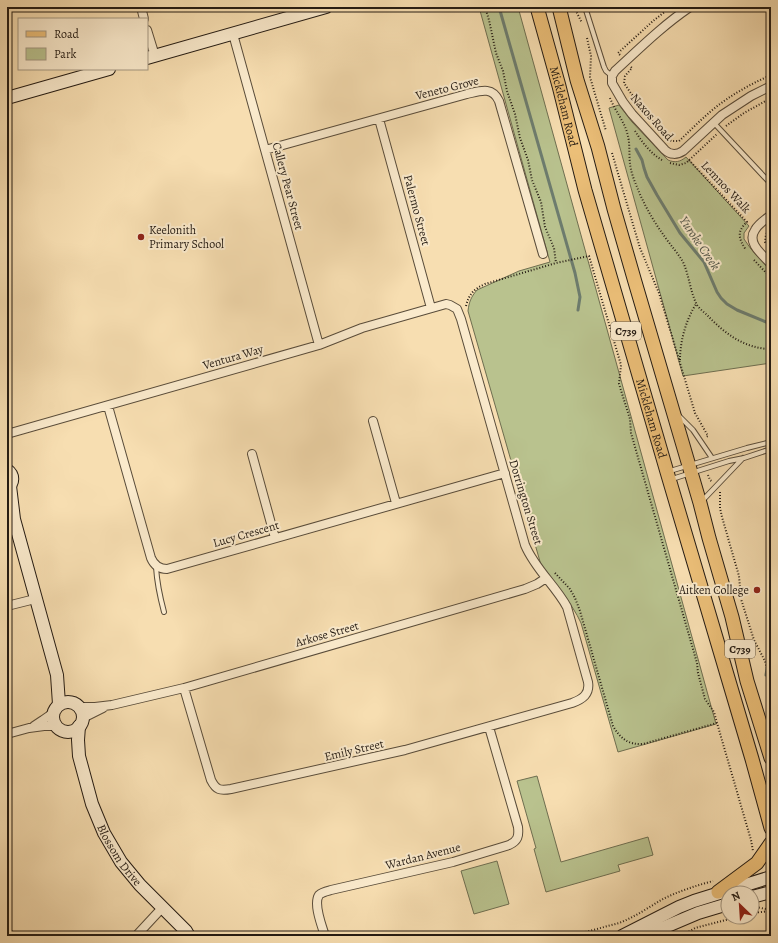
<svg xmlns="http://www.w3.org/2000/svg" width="778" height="943" viewBox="0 0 778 943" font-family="Alegreya,serif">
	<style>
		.green { fill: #b9c28e; stroke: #6e6e50 }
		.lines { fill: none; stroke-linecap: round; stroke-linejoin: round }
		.stream { stroke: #6d7c6e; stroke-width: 3 }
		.lane-casing { stroke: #594c3a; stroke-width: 6 }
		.street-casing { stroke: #594c3a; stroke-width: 10 }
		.secondary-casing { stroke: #241b13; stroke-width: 14 }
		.primary-casing { stroke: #241b13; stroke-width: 15 }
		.path { stroke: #241b13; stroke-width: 2; stroke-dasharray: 1 2; stroke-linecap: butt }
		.lane { stroke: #faeacc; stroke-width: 4 }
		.street { stroke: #faeacc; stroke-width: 8 }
		.secondary { stroke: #faeacc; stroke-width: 12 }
		.primary { stroke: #ecbf78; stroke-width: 13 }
		.poi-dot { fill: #8f2418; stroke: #faeacc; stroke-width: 1.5 }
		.labels { text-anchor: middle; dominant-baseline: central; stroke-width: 4; stroke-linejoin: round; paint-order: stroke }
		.shield { fill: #faeacc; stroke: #64594a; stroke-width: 1 }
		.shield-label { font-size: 11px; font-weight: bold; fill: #241b13 }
		.street-label { font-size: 12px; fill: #241b13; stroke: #faeacc }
		.poi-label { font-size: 12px; fill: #241b13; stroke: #faeacc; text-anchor: start }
		.water-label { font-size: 13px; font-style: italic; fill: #4e5348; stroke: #faeacc }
	</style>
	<rect width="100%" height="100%" fill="#f7deb1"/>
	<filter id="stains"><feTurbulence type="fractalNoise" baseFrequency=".005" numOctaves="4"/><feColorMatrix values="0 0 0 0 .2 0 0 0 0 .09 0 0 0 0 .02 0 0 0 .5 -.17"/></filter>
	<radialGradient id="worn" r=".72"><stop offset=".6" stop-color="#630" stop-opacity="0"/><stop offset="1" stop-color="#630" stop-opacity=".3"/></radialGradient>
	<path class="green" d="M 479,7 L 518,7 L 716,724 L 618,752 L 581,623 C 572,603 554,583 541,565 L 468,311 C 469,302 471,297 477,290 L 519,271 L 550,262 Z
		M 619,105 L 632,122 L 668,160 C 675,163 680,162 686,157 L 749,226 L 744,233 L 744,239 L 751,249 L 771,271 L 771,363 L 683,376 L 609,108 Z
		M 537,776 L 561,862 L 648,837 L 653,855 L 618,865 L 620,871 L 546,892 L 534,849 L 536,848 L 517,781 Z
		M 497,861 L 509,904 L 474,914 L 461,871 Z"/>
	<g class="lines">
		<path class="stream" d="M 499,7 L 575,273 L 580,297 L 578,310
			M 636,149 L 642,160 L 644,168 L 647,177 L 657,195 L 680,233 L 704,262 L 717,292 L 721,298 L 727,304 L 737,310 L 771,324
			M 766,675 L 769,656 L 771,653"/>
		<defs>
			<path id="lane" d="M 585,7 L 604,67 L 606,71 L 612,76
				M 714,123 L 771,184
				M 679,416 L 693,430 L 712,458
				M 670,471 L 747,448 L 771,442
				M 672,479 L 729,461 L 744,458 L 771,449
				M 702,501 L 743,458
				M 156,567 C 157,583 160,597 164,612"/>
			<path id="street" d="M 141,7 L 144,19
				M 690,7 C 662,26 639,49 615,71 L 612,76 L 612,83 L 623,102 L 632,114 L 665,150 C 670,155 677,155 683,151 L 722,115 L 751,96 L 771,86
				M 147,30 L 155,56
				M 233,34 L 319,345
				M 379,119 L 431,308
				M 265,150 L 467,94 C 480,91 492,86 499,101 L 543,254
				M 771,215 C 766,219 758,224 755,230 C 746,243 763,255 771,264
				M 108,406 L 151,558 C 154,565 159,569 167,569 L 505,473
				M 373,421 L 396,503
				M 7,434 L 319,345 L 362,328 L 446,304 L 450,305 L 457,309 L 461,319 L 525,545 C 535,569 555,585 567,607 L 588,682 C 590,694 583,699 572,703 L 405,750 L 231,789 C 220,791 216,790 211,780 L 184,688
				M 252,454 L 275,538
				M 7,606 L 35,599
				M 79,707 L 95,707 L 112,705 L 184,688 L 525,589 L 537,584 L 546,578
				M 83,718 L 103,708
				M 34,726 L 43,720 L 53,713
				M 7,734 L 29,728 L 44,726 L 56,726
				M 136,936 L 162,908
				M 325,936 C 322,926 313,904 319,895 C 322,892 327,891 331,890 L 453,862 L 509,845 C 518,841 519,836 518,827 L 489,727"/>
			<g id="secondary">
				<path d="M 147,58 L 326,7"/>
				<path d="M 7,98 L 109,69"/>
				<path d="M 7,470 C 14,475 14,483 7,488"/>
				<path d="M 10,486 L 14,519 L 57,675 L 59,704"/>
				<circle cx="68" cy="717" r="15"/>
				<path id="s1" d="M 79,726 L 78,740 L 79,756 L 92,804 L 104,833 L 121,862 L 140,885 L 186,931 L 189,936"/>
				<path d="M 752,897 L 771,892"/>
				<path d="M 635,935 L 665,927 L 698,913 L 728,904"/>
				<path d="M 622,936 L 679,907 L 694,901 L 771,877"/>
			</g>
			<g id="primary">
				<path id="s2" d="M 537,7 L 559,86 L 585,190 L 667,472 L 752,759 L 771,828"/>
				<path d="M 559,7 L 577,80 L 598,147 L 614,209 L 635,282 L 700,503 L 709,538 L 732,617 L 747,681 L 771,758"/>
				<path d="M 718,892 L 757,863 L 771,843"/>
			</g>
		</defs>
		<use href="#lane" class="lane-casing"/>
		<use href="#street" class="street-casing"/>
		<use href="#secondary" class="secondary-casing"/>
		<use href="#primary" class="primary-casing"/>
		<path class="path" d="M 485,7 L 489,20 L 496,53 L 503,71 L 507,91 L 515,114 L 520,138 L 528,160 L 532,180 L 541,202 L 545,227 L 554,248 L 556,263
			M 574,7 L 582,23
			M 703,7 L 705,10 L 711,7
			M 587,38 L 591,56 L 590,77 L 606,131
			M 620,55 L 618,53 L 653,21 L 671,7
			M 631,67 L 632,68 L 625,76 L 624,83 L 630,92 L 651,119 L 671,141 L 679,141 C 692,129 705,115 720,104 C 736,92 753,83 771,75
			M 610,98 C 615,111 625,122 628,136 C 630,145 629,155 630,164 C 631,172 634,180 637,187 C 644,205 654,222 665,237 C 671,246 678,253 683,262 C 689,275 690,290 696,303 C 698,308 704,312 708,316 C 725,334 746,349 771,349
			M 726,126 L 744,113 L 771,98
			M 635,131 C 642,142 651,154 662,160
			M 612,153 L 640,248 L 659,293 L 695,413 L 708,436 L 706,437
			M 689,160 L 747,222 C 736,232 739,239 746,250
			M 670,163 L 679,165 L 686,163 L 717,134
			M 771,229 L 766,234 L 765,242 L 771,248
			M 754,260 L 771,278
			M 466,306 C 469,294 474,289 485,284 L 556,263 L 589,256 L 621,365 L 619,384 L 630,419 L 631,433 L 697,663 L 698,673 L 705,699 L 714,712 L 717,723
			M 680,360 C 680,341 686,320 696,304
			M 708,475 L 710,480 L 713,482
			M 720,492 L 720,508 L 722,517 L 739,576 L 741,599 L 754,640 L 765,661 L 771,683
			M 555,573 L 570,589 L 575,598 L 580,611 L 613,726 C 620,738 628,745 643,744 L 717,723 L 751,840 L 753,851
			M 756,907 L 771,910
			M 752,913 L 770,911
			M 7,916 L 13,936
			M 571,936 L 619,923 C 635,917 649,907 663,899 C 679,891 695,886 713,881
			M 681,936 L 695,928 L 737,917"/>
		<use href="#lane" class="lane"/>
		<use href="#street" class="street"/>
		<use href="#secondary" class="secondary"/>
		<use href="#primary" class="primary"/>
	</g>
	<g class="poi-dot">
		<circle cx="141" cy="237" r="4"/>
		<circle cx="757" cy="590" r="4"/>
	</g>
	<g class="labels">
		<g class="shield">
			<rect x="611" y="322" width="30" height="18" rx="3"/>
			<rect x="725" y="640" width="30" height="18" rx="3"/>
		</g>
		<g class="shield-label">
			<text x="626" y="331">C739</text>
			<text x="740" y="649">C739</text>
		</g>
		<g class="street-label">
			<text transform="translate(447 88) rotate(-14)">Veneto Grove</text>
			<text stroke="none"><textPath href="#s2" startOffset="103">Mickleham Road</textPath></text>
			<text transform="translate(652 117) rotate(49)">Naxos Road</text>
			<text transform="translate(288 186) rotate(75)">Callery Pear Street</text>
			<text transform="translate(726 187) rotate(47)">Lemnos Walk</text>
			<text transform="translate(417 210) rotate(75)">Palermo Street</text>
			<text transform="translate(233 357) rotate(-16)">Ventura Way</text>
			<text stroke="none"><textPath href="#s2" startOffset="427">Mickleham Road</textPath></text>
			<text transform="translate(526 502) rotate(73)">Dorrington Street</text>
			<text transform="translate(246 534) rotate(-16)">Lucy Crescent</text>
			<text transform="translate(327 634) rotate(-16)">Arkose Street</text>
			<text transform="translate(354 750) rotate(-13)">Emily Street</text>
			<text stroke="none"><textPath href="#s1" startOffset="138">Blossom Drive</textPath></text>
			<text transform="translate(423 856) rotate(-14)">Wardan Avenue</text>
		</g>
		<g class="poi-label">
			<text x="149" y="230">Keelonith<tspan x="149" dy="14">Primary School</tspan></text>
			<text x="749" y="590" text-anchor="end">Aitken College</text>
		</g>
		<g class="water-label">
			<text transform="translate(700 243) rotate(56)">Yuroke Creek</text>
		</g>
	</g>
	<rect width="778" height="943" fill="none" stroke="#f7deb1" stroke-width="24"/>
	<rect x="8" y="8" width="762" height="927" fill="none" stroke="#241b13" stroke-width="2"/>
	<rect x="12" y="12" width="754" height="919" fill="none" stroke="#241b13"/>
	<rect x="18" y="18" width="130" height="52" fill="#faeacc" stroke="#a49782"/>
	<rect x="26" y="31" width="20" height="6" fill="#ecbf78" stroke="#a49782"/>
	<text x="54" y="38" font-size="12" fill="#241b13">Road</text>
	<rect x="26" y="48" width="20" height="12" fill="#b9c28e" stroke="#a49782"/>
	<text x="54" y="58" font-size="12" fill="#241b13">Park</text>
	<g transform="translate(740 905) rotate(335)"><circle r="19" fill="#faeacc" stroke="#a49782"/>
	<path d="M0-3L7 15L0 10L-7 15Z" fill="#8f2418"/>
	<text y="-6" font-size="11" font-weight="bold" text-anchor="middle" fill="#241b13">N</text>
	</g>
	<rect width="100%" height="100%" filter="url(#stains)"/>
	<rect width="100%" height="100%" fill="url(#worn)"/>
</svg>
